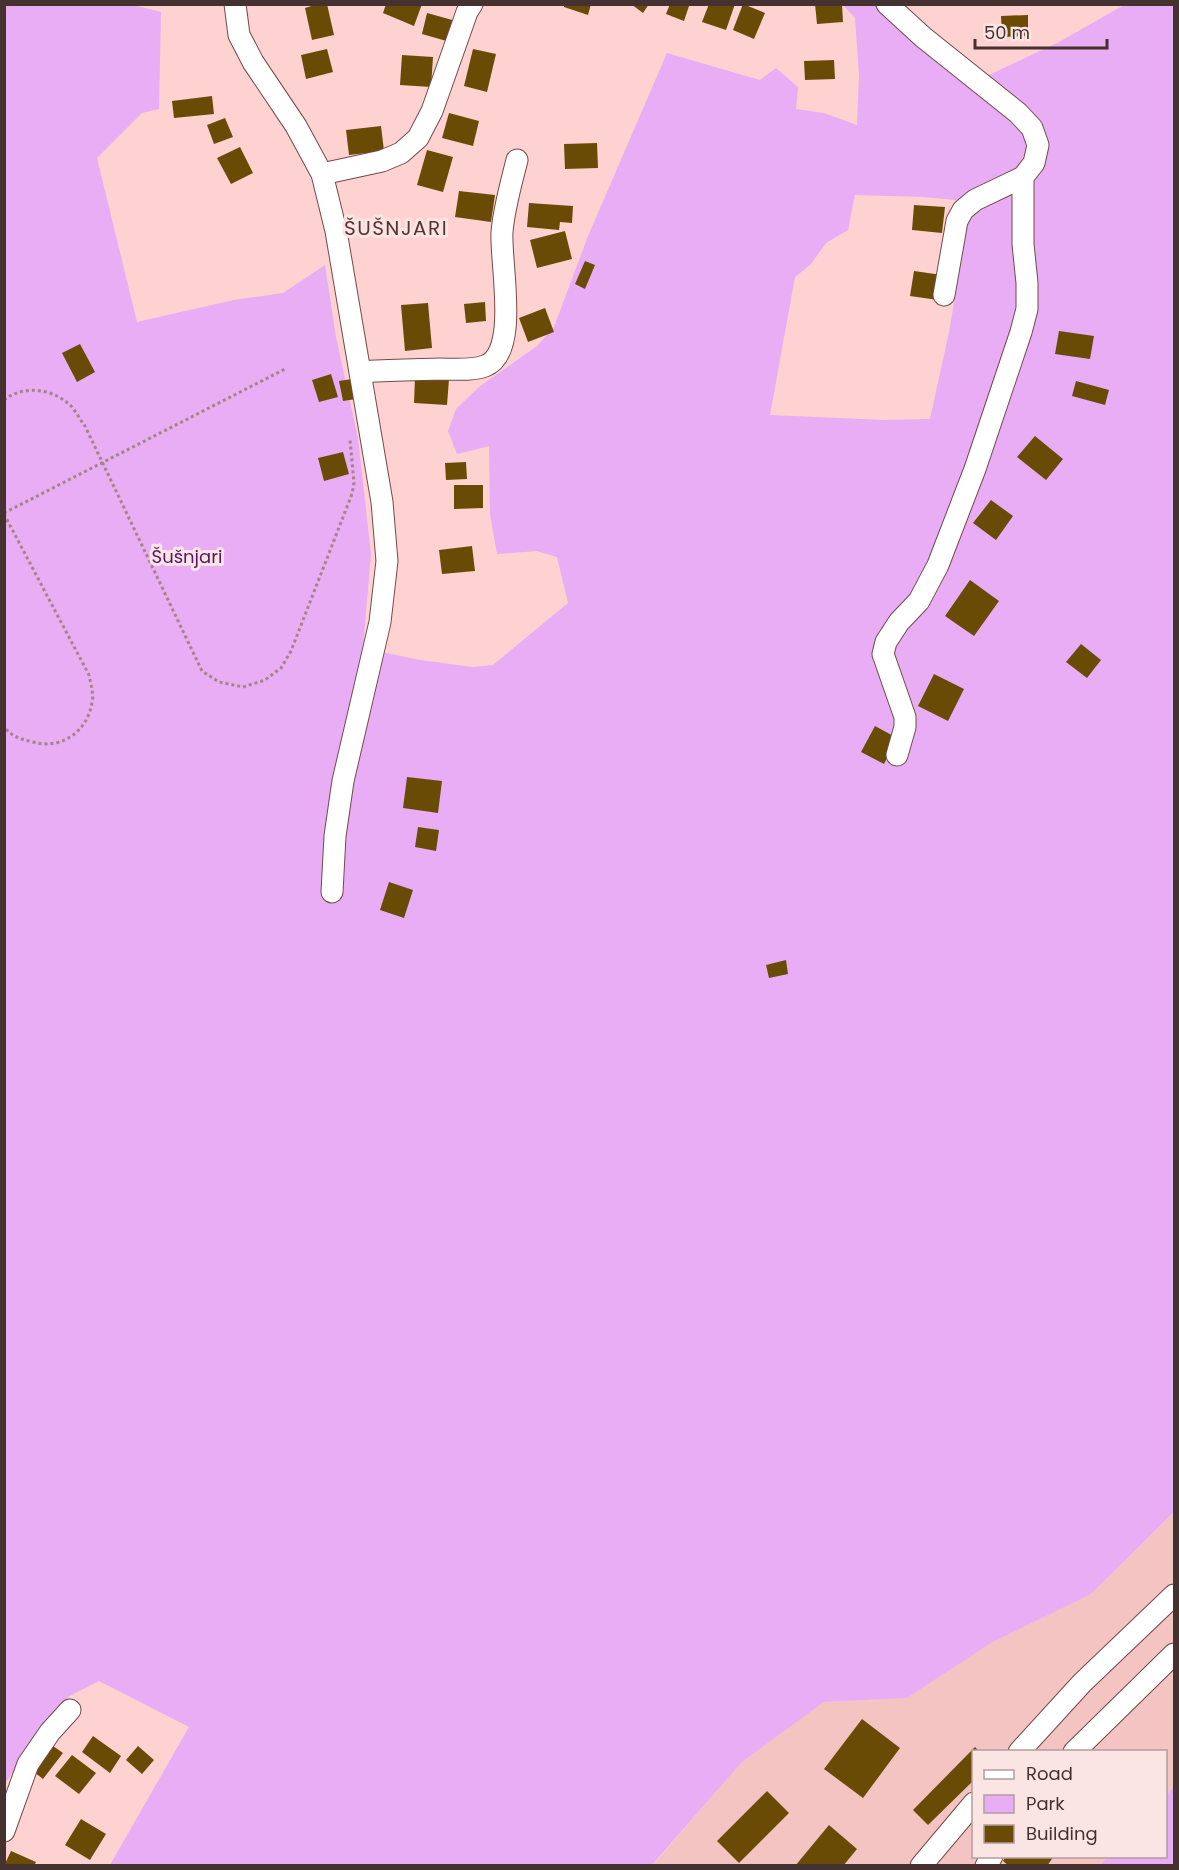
<svg xmlns="http://www.w3.org/2000/svg" width="1179" height="1870" viewBox="0 0 1179 1870" font-family="Poppins,sans-serif">
	<style>
		.built { fill: #f4c4c2 }
		.green { fill: #e8adf4; fill-rule: evenodd }
		.building { fill: #6a4b05 }
		.lines { fill: none; stroke-linecap: round; stroke-linejoin: round }
		.minor-casing { stroke: #754948; stroke-width: 23 }
		.path { stroke: #a58483; stroke-width: 3; stroke-dasharray: 3 3; stroke-linecap: butt }
		.minor { stroke: #fff; stroke-width: 21 }
		.labels { text-anchor: middle; dominant-baseline: central; stroke-width: 6; stroke-linejoin: round; paint-order: stroke }
		.park-label { font-size: 18px; fill: #581565; stroke: #fbe5e4 }
		.neighbourhood-label { font-size: 20px; letter-spacing: 1.5px; fill: #5b3232; stroke: #fbe5e4 }
	</style>
	<rect width="100%" height="100%" fill="#fdd2d0"/>
	<path class="built" d="M 1174,1512 L 1174,1786 L 1166,1796 L 1166,1752 L 974,1752 L 974,1856 L 1108,1857 L 1100,1865 L 652,1866 L 742,1762 L 824,1702 L 907,1698 L 991,1643 L 1091,1594 Z"/>
	<path class="green" d="M 5,5 L 133,5 L 161,12 L 159,109 L 142,113 L 97,158 L 137,322 L 234,300 L 283,293 L 325,265 L 336,337 L 358,438 L 371,554 L 363,648 L 420,660 L 473,667 L 493,665 L 568,603 L 557,557 L 537,551 L 497,554 L 490,514 L 489,446 L 457,454 L 448,431 L 456,409 L 479,387 L 537,346 L 554,327 L 588,236 L 667,53 L 760,80 L 776,68 L 798,87 L 796,109 L 824,113 L 857,125 L 859,75 L 855,18 L 843,5 L 897,5 L 970,84 L 1059,42 L 1124,5 L 1174,5 L 1174,1512 L 1091,1594 L 991,1643 L 907,1698 L 824,1702 L 742,1762 L 652,1865 L 110,1865 L 189,1727 L 99,1681 L 68,1697 L 5,1783 ZM 855,195 L 923,197 L 956,200 L 967,228 L 949,332 L 930,419 L 885,420 L 770,415 L 795,277 L 811,264 L 826,243 L 848,230 Z
		M 1174,1786 L 1174,1865 L 1100,1865 L 1108,1857 L 1166,1856 L 1166,1796 Z"/>
	<path class="building" d="M 318,4 L 327,4 L 334,35 L 312,40 L 305,8 Z
		M 386,4 L 422,4 L 414,26 L 383,13 Z
		M 564,4 L 591,4 L 588,15 L 564,7 Z
		M 631,4 L 649,4 L 643,13 Z
		M 670,4 L 683,4 L 689,6 L 684,21 L 666,14 Z
		M 709,4 L 735,4 L 726,30 L 702,22 Z
		M 743,4 L 765,13 L 754,39 L 733,30 Z
		M 815,4 L 842,4 L 843,22 L 817,24 Z
		M 427,13 L 456,21 L 450,42 L 422,34 Z
		M 1028,15 L 1028,36 L 1002,37 L 1001,16 Z
		M 327,49 L 333,72 L 306,79 L 301,55 Z
		M 473,49 L 496,54 L 487,92 L 464,86 Z
		M 402,55 L 433,57 L 431,87 L 400,85 Z
		M 834,60 L 835,79 L 805,80 L 804,61 Z
		M 212,96 L 214,114 L 174,118 L 172,101 Z
		M 449,113 L 479,121 L 473,146 L 442,138 Z
		M 225,118 L 233,137 L 214,144 L 207,125 Z
		M 381,126 L 384,151 L 349,155 L 346,130 Z
		M 597,143 L 598,168 L 565,169 L 564,144 Z
		M 240,147 L 253,173 L 231,184 L 217,158 Z
		M 427,150 L 453,157 L 443,192 L 417,185 Z
		M 459,191 L 495,195 L 491,222 L 455,217 Z
		M 529,203 L 573,206 L 572,223 L 560,222 L 559,230 L 527,227 Z
		M 914,205 L 945,207 L 942,233 L 912,230 Z
		M 565,231 L 572,259 L 537,268 L 530,240 Z
		M 585,261 L 595,265 L 585,289 L 575,284 Z
		M 914,271 L 942,275 L 938,300 L 910,296 Z
		M 485,302 L 486,321 L 466,323 L 464,304 Z
		M 428,303 L 432,348 L 405,351 L 401,305 Z
		M 545,308 L 554,332 L 528,342 L 519,318 Z
		M 1059,331 L 1094,336 L 1090,359 L 1055,354 Z
		M 80,344 L 95,372 L 77,382 L 62,353 Z
		M 331,374 L 338,397 L 319,402 L 312,380 Z
		M 415,377 L 449,379 L 447,405 L 414,403 Z
		M 352,379 L 356,399 L 343,401 L 339,381 Z
		M 1076,381 L 1109,390 L 1105,405 L 1072,396 Z
		M 1035,436 L 1063,459 L 1046,480 L 1017,457 Z
		M 343,452 L 349,474 L 324,481 L 318,458 Z
		M 466,462 L 467,479 L 446,480 L 445,463 Z
		M 454,485 L 483,485 L 483,508 L 454,509 Z
		M 991,500 L 1013,516 L 996,540 L 973,523 Z
		M 472,546 L 475,571 L 442,574 L 439,550 Z
		M 970,580 L 999,601 L 974,636 L 945,616 Z
		M 1081,644 L 1101,660 L 1087,678 L 1066,662 Z
		M 934,674 L 964,689 L 948,721 L 918,706 Z
		M 875,726 L 897,738 L 884,764 L 861,752 Z
		M 407,777 L 442,781 L 438,813 L 403,808 Z
		M 418,827 L 439,830 L 436,851 L 415,847 Z
		M 389,882 L 413,890 L 404,918 L 380,910 Z
		M 786,960 L 788,974 L 769,978 L 766,965 Z
		M 862,1719 L 900,1748 L 863,1798 L 824,1769 Z
		M 93,1736 L 121,1756 L 110,1773 L 82,1752 Z
		M 53,1746 L 63,1753 L 43,1779 L 34,1772 Z
		M 138,1746 L 154,1760 L 142,1774 L 126,1760 Z
		M 975,1747 L 980,1752 L 974,1752 L 974,1780 L 928,1825 L 913,1810 Z
		M 72,1755 L 96,1773 L 79,1794 L 55,1776 Z
		M 767,1791 L 789,1813 L 739,1863 L 717,1841 Z
		M 81,1819 L 106,1834 L 90,1860 L 65,1845 Z
		M 829,1825 L 857,1849 L 843,1866 L 795,1866 Z
		M 11,1851 L 36,1862 L 34,1866 L 4,1866 Z
		M 1006,1856 L 1054,1856 L 1047,1866 L 1009,1866 L 1003,1861 Z"/>
	<g class="lines">
		<defs>
			<path id="minor" d="M 235,4 L 239,35 L 253,62 L 296,126 L 322,174 L 336,231 L 382,502 L 387,561 L 380,622 L 343,781 L 335,836 L 332,892
				M 887,4 L 923,37 L 1018,113 L 1032,128 L 1038,145 L 1034,163 L 1023,177 L 975,200 L 963,210 L 957,221 L 944,295
				M 322,174 L 382,161 L 401,153 L 418,138 L 432,111 L 467,12 L 472,4
				M 361,372 C 387,370 413,370 439,369 C 454,369 471,371 485,366 C 520,353 500,263 502,232 C 504,208 511,184 517,160
				M 897,755 L 905,727 L 905,717 L 883,654 L 886,642 L 899,622 L 919,601 L 938,565 L 975,469 L 1021,332 L 1027,309 L 1027,283 L 1023,244 L 1023,177
				M 1019,1752 L 1082,1683 L 1174,1595
				M 1074,1752 L 1174,1654
				M 4,1831 L 28,1764 L 50,1732 L 70,1710
				M 921,1866 L 974,1803
				M 986,1866 L 992,1856"/>
		</defs>
		<use href="#minor" class="minor-casing"/>
		<path class="path" d="M 4,400 C 24,384 54,389 71,406 C 76,411 80,420 85,426 L 202,671 L 219,682 L 243,687 L 265,680 L 281,668 L 291,651 L 352,494 L 354,483 L 350,440
			M 4,513 L 287,368
			M 4,514 L 89,675 C 91,685 94,694 92,703 C 87,732 61,750 33,742 C 20,739 13,737 4,727"/>
		<use href="#minor" class="minor"/>
	</g>
	<g class="labels">
		<g class="park-label">
			<text x="187" y="556">Šušnjari</text>
		</g>
		<g class="neighbourhood-label">
			<text x="396" y="228">ŠUŠNJARI</text>
		</g>
	</g>
	<rect width="1179" height="1870" fill="none" stroke="#463131" stroke-width="12"/>
	<rect x="972" y="1750" width="195" height="108" fill="#fbe5e4" stroke="#b39d9c" stroke-width="1.5"/>
	<rect x="984" y="1770" width="30" height="9" fill="#ffffff" stroke="#b39d9c" stroke-width="1.5"/>
	<text x="1026" y="1780" font-size="18" fill="#463131">Road</text>
	<rect x="984" y="1795" width="30" height="18" fill="#e8adf4" stroke="#b39d9c" stroke-width="1.5"/>
	<text x="1026" y="1810" font-size="18" fill="#463131">Park</text>
	<rect x="984" y="1825" width="30" height="18" fill="#6a4b05" stroke="#b39d9c" stroke-width="1.5"/>
	<text x="1026" y="1840" font-size="18" fill="#463131">Building</text>
	<path d="M975 39v9h132v-9" fill="none" stroke="#463131" stroke-width="3"/>
	<text x="984" y="39" font-size="18" fill="#463131" stroke="#fbe5e4" stroke-width="4.5" paint-order="stroke">50 m</text>
</svg>
